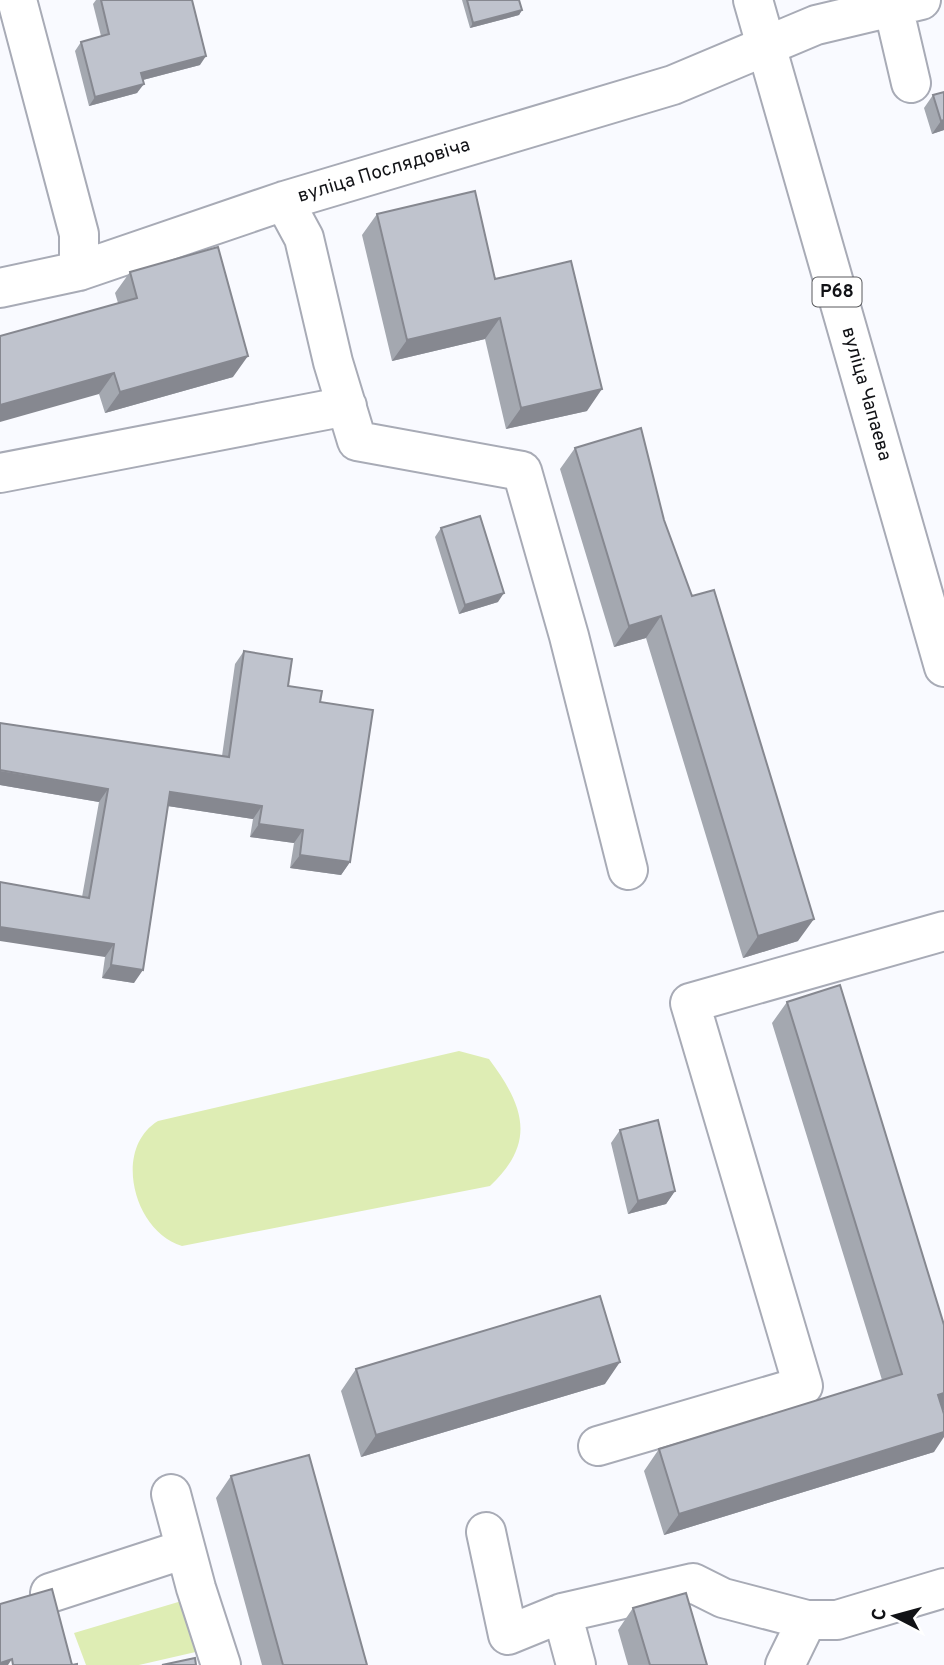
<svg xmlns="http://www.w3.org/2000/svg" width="944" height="1665" viewBox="0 0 944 1665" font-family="Overpass,sans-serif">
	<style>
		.green { fill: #deedb4 }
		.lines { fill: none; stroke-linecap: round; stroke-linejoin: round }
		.minor-casing { stroke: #a8abb6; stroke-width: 42 }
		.major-casing { stroke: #a8abb6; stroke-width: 42 }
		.minor { stroke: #fff; stroke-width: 38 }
		.major { stroke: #fff; stroke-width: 38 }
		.wall { fill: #a4a8b0 }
		.shaded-wall { fill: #868890 }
		.building { fill: #bfc3cd; stroke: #868890; stroke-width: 2 }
		.labels { text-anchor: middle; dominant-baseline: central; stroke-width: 7; stroke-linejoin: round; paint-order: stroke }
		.shield { fill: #fff; stroke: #58595c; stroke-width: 2 }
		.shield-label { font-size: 18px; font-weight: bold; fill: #111216 }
		.street-label { font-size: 19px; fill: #111216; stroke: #fff }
	</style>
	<rect width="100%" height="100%" fill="#f9faff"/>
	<path class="green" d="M 459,1051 L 489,1059 C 524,1106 537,1142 490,1186 L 182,1246 C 134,1232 112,1149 158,1121 Z
		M 185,1600 L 200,1651 L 139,1665 L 86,1665 L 74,1633 Z"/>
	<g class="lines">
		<defs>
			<path id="minor" d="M 17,0 L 79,234 L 79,271
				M 893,6 L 911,83
				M 284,201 L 304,238 L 333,362 L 357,441 L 522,471 L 569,636 L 628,870
				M 0,288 L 79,271 L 284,201 L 673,85 L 816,25 L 921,0
				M 0,473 L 347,406
				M 598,1446 L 803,1386 L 690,1003 L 944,931
				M 171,1494 L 196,1588 L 221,1665
				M 486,1532 L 508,1635 L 562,1613
				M 50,1593 L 185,1549
				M 576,1665 L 562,1613 L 693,1583 L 723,1598 L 807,1620
				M 785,1665 L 807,1620 L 837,1620 L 944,1588"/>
			<path id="major" d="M 753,0 L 944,667"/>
		</defs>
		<use href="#minor" class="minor-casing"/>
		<use href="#major" class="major-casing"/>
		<use href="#minor" class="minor"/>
		<use href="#major" class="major"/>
	</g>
	<path class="wall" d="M 96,0 L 192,0 L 200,65 L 143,80 L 137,93 L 89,106 L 75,51 L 81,42 L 101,36 L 93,4 Z
		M 462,0 L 519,0 L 522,10 L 519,15 L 470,28 Z
		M 944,92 L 944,130 L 932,134 L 924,108 L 933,95 Z
		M 377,214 L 495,279 L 587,411 L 506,429 L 485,339 L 392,361 L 362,235 Z
		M 130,272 L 233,377 L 105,413 L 99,394 L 118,303 L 115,293 Z
		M 575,448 L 664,520 L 798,941 L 743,958 L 646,638 L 614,647 L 560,469 Z
		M 441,528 L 498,602 L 459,614 L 435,537 Z
		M 244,651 L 288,686 L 320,702 L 350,862 L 341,875 L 290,868 L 294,843 L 250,837 L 253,819 L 168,806 L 134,983 L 102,978 L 105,957 L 82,897 L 99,802 L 0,785 L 0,723 L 222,756 L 235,664 Z
		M 787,1002 L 944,1410 L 943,1410 L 934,1452 L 664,1535 L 644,1471 L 659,1449 L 882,1380 L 772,1023 Z
		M 620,1130 L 675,1191 L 666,1204 L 628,1214 L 611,1143 Z
		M 356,1369 L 605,1384 L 361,1457 L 341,1391 Z
		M 231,1476 L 367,1665 L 262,1665 L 216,1498 Z
		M 633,1608 L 707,1665 L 628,1665 L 618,1630 Z"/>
	<path class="shaded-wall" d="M 522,10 L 519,15 L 470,28 L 473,23 Z
		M 206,56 L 200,65 L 135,82 L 141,73 Z
		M 144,84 L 137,93 L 89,106 L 95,97 Z
		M 944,120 L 944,130 L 932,134 L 941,121 Z
		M 500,318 L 485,339 L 392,361 L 407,340 Z
		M 248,356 L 233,377 L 105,413 L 120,392 Z
		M 114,373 L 99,394 L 0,422 L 0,405 Z
		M 602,389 L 587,411 L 506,429 L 521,408 Z
		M 504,593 L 498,602 L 459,614 L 465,605 Z
		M 661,616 L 646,638 L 614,647 L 629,626 Z
		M 0,771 L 108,789 L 99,802 L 0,785 Z
		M 170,792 L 262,806 L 253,819 L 161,805 Z
		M 259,824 L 303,830 L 294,843 L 250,837 Z
		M 300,855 L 350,862 L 341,875 L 290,868 Z
		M 814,919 L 798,941 L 743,958 L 758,936 Z
		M 0,927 L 114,944 L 105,957 L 0,941 Z
		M 111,965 L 143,970 L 134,983 L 102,978 Z
		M 675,1191 L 666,1204 L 628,1214 L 638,1201 Z
		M 620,1362 L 605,1384 L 361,1457 L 376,1435 Z
		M 944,1393 L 944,1410 L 923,1416 L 938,1395 Z
		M 944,1432 L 944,1437 L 934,1452 L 664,1535 L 679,1514 Z
		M 12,1659 L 8,1665 L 0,1665 L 0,1663 Z"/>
	<path class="building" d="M 101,0 L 192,0 L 206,56 L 141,73 L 144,84 L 95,97 L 81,42 L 109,34 Z
		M 467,0 L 519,0 L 522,10 L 473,23 Z
		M 944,92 L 944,120 L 941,121 L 933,95 Z
		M 475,191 L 495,279 L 571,261 L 602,389 L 521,408 L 500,318 L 407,340 L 377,214 Z
		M 218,247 L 248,356 L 120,392 L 114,373 L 0,405 L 0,336 L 137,298 L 130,272 Z
		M 641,428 L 664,520 L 692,596 L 714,590 L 814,919 L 758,936 L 661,616 L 629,626 L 575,448 Z
		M 480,516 L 504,593 L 465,605 L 441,528 Z
		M 244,651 L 292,659 L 288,686 L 322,691 L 320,702 L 373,710 L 350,862 L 300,855 L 303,830 L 259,824 L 262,806 L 170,792 L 143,970 L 111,965 L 114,944 L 0,927 L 0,882 L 89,898 L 108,789 L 0,770 L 0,772 L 0,723 L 229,757 Z
		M 840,985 L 944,1325 L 944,1393 L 938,1395 L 944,1414 L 944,1432 L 679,1514 L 659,1449 L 902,1374 L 787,1002 Z
		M 658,1120 L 675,1191 L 638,1201 L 620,1130 Z
		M 600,1296 L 620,1362 L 376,1435 L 356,1369 Z
		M 309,1455 L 367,1665 L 283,1665 L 231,1476 Z
		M 52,1589 L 72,1665 L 77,1664 L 77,1665 L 13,1665 L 12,1659 L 0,1663 L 0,1604 Z
		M 686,1593 L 707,1665 L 650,1665 L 633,1608 Z
		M 195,1658 L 196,1665 L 162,1665 Z"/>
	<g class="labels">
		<rect class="shield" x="812.5" y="277.5" width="49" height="29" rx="5"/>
		<g class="shield-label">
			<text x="837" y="292">Р68</text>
		</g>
		<g class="street-label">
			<text transform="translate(384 171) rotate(-17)">вуліца Послядовіча</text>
			<text transform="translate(866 394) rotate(74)">вуліца Чапаева</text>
		</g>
	</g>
	<g transform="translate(895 1616) rotate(276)" stroke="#ffffff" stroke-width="5" paint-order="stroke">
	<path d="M0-5L12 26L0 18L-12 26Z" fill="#111216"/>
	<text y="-10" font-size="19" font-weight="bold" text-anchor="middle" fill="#111216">С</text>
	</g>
</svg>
